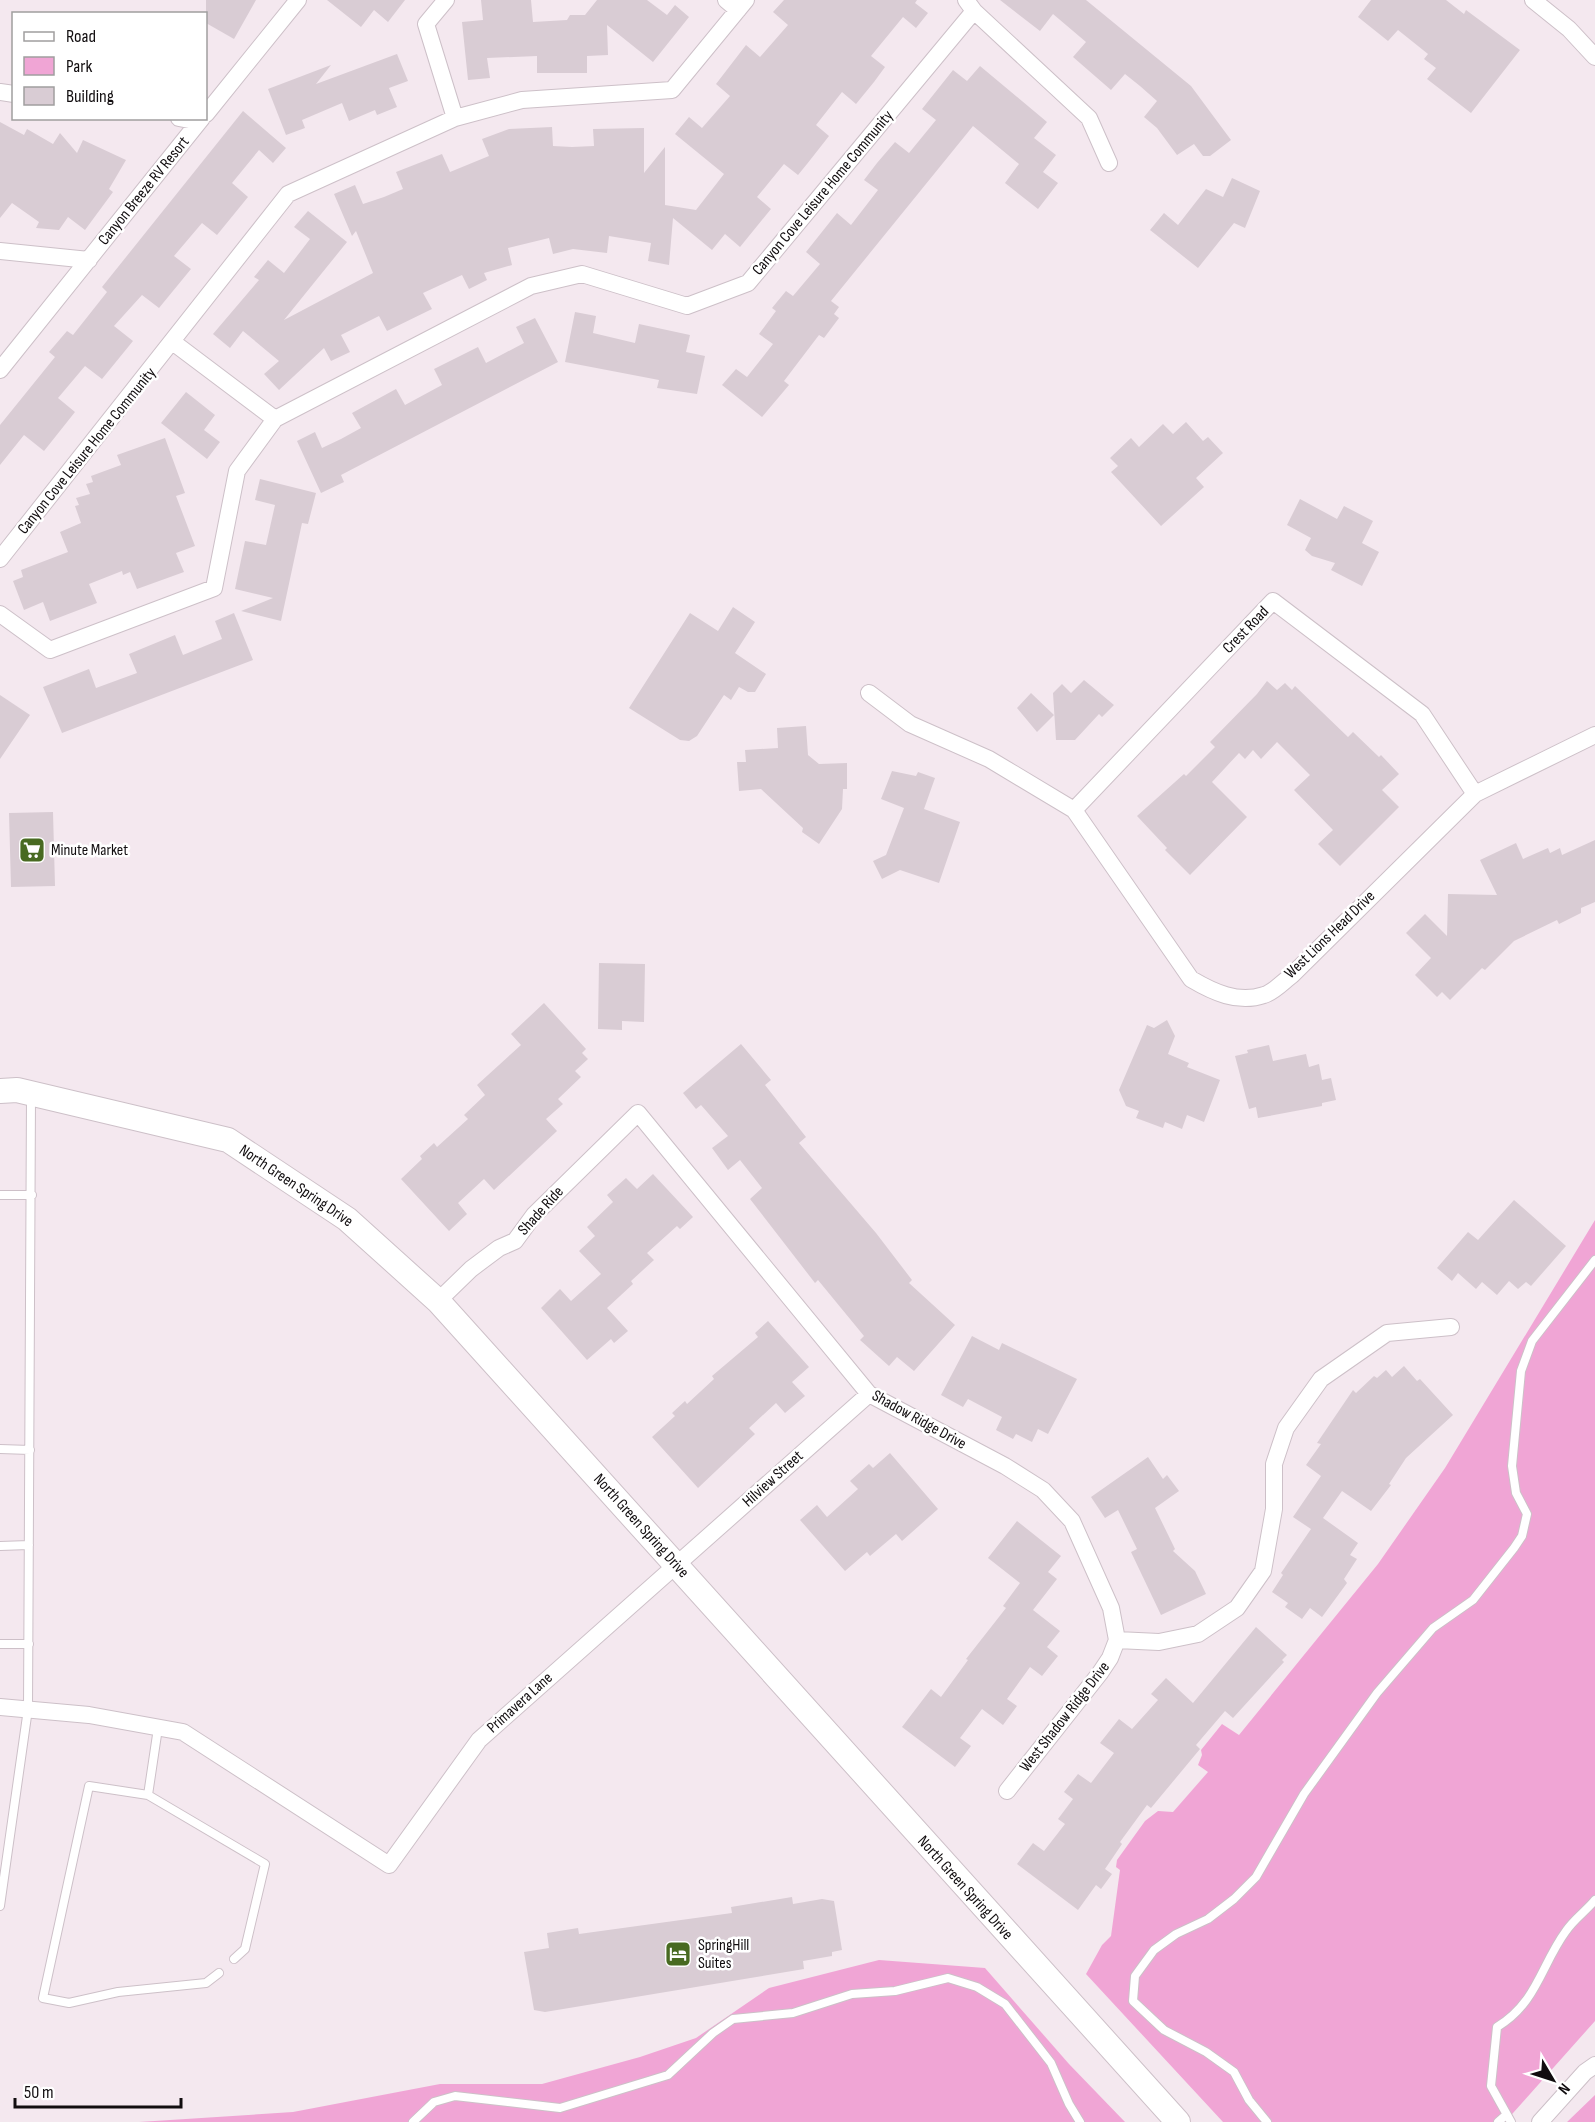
<svg xmlns="http://www.w3.org/2000/svg" width="1595" height="2122" viewBox="0 0 1595 2122" font-family="'Sofia Sans Condensed',sans-serif">
	<style>
		.green { fill: #f0a5d5 }
		.building { fill: #d9ccd4 }
		.lines { fill: none; stroke-linecap: round; stroke-linejoin: round }
		.service-casing { stroke: #cdc0c8; stroke-width: 10 }
		.minor-casing { stroke: #cdc0c8; stroke-width: 18 }
		.secondary-casing { stroke: #cdc0c8; stroke-width: 26 }
		.service { stroke: #fff; stroke-width: 8 }
		.minor { stroke: #fff; stroke-width: 16 }
		.secondary { stroke: #fff; stroke-width: 24 }
		.labels { text-anchor: middle; dominant-baseline: central; stroke-width: 5; stroke-linejoin: round; paint-order: stroke }
		.street-label { font-size: 16px; fill: #110d0f; stroke: #fff }
		.poi-label { font-size: 16px; fill: #110d0f; stroke: #fff; text-anchor: start }
	</style>
	<rect width="100%" height="100%" fill="#f4e8ef"/>
	<path class="green" d="M 1595,1220 L 1595,2021 L 1505,2122 L 1223,2122 L 1086,1974 L 1102,1945 L 1111,1936 L 1120,1870 L 1116,1867 L 1117,1860 L 1145,1821 L 1158,1811 L 1173,1812 L 1208,1772 L 1198,1765 L 1202,1755 L 1201,1750 L 1222,1724 L 1239,1735 L 1378,1564 L 1445,1468 Z
		M 879,1960 L 985,1968 L 1069,2064 L 1125,2122 L 139,2122 L 293,2112 L 440,2084 L 542,2084 L 640,2057 L 696,2038 L 769,1988 Z
		M 1595,2095 L 1595,2122 L 1567,2122 Z"/>
	<path class="building" d="M 206,0 L 256,0 L 234,39 L 206,23 Z
		M 327,0 L 405,0 L 388,22 L 374,10 L 361,27 Z
		M 481,0 L 531,0 L 533,22 L 567,20 L 570,15 L 585,15 L 597,0 L 647,0 L 667,15 L 675,5 L 689,17 L 653,62 L 607,25 L 608,55 L 587,56 L 587,73 L 537,73 L 537,56 L 487,58 L 490,78 L 468,80 L 462,22 L 483,20 Z
		M 784,0 L 917,0 L 915,3 L 928,13 L 916,28 L 903,17 L 871,56 L 885,67 L 874,82 L 856,104 L 842,92 L 816,125 L 829,136 L 807,164 L 798,175 L 784,164 L 757,197 L 771,209 L 740,247 L 725,234 L 712,250 L 673,218 L 669,265 L 648,261 L 651,243 L 609,236 L 607,253 L 573,249 L 553,254 L 549,238 L 508,248 L 512,265 L 484,273 L 487,280 L 469,289 L 462,275 L 423,293 L 432,309 L 387,331 L 379,316 L 341,335 L 350,352 L 331,361 L 324,348 L 279,390 L 264,374 L 279,361 L 243,331 L 230,348 L 213,334 L 259,280 L 254,277 L 268,260 L 284,273 L 310,239 L 294,227 L 308,211 L 347,242 L 284,320 L 373,273 L 356,231 L 352,236 L 334,194 L 355,185 L 363,204 L 384,197 L 403,189 L 396,172 L 442,154 L 450,172 L 489,156 L 482,139 L 509,129 L 552,127 L 553,146 L 572,147 L 594,146 L 593,129 L 644,128 L 644,173 L 665,147 L 665,205 L 696,210 L 724,174 L 675,134 L 689,117 L 702,128 L 730,96 L 716,84 L 746,45 L 760,57 L 788,25 L 773,12 Z
		M 1000,0 L 1086,0 L 1191,86 L 1231,140 L 1210,156 L 1203,156 L 1194,144 L 1177,155 L 1157,128 L 1144,117 L 1157,101 L 1140,86 L 1125,74 L 1111,90 L 1073,57 L 1086,42 L 1053,14 L 1040,31 Z
		M 1371,0 L 1446,0 L 1464,14 L 1466,10 L 1520,50 L 1471,113 L 1427,79 L 1436,68 L 1424,59 L 1428,54 L 1398,30 L 1388,41 L 1358,17 Z
		M 397,54 L 408,81 L 389,88 L 397,107 L 377,115 L 375,110 L 349,121 L 342,103 L 302,120 L 305,128 L 286,135 L 268,89 L 331,65 L 316,84 Z
		M 980,66 L 1047,122 L 1034,138 L 1056,155 L 1043,172 L 1058,183 L 1038,209 L 1005,183 L 1019,164 L 973,126 L 831,301 L 839,307 L 834,314 L 839,318 L 824,338 L 819,335 L 784,381 L 789,385 L 762,417 L 722,385 L 736,369 L 747,377 L 773,344 L 759,334 L 776,311 L 772,308 L 786,291 L 793,296 L 820,264 L 806,252 L 837,213 L 851,225 L 878,190 L 864,180 L 877,163 L 895,142 L 909,153 L 936,120 L 922,109 L 953,70 L 967,81 Z
		M 243,111 L 286,148 L 273,163 L 259,150 L 232,183 L 248,197 L 217,235 L 202,223 L 174,256 L 191,269 L 159,308 L 142,295 L 114,326 L 133,341 L 102,379 L 85,366 L 58,398 L 75,412 L 44,451 L 24,435 L 0,465 L 0,425 L 55,357 L 49,352 L 67,331 L 73,335 L 107,292 L 102,287 Z
		M 0,122 L 24,135 L 27,129 L 53,144 L 60,133 L 77,153 L 83,140 L 126,160 L 109,189 L 113,192 L 85,230 L 68,217 L 59,230 L 36,228 L 39,222 L 12,203 L 0,218 Z
		M 1232,178 L 1260,191 L 1245,228 L 1234,223 L 1198,268 L 1150,230 L 1164,213 L 1178,225 L 1206,189 L 1223,197 Z
		M 575,312 L 596,316 L 593,333 L 635,343 L 639,324 L 690,335 L 686,352 L 705,356 L 697,394 L 657,388 L 659,380 L 565,362 Z
		M 535,318 L 558,362 L 341,475 L 344,482 L 321,493 L 297,441 L 315,432 L 322,448 L 341,439 L 361,428 L 352,413 L 396,389 L 405,405 L 442,385 L 434,369 L 478,347 L 486,363 L 503,354 L 524,343 L 516,327 Z
		M 186,392 L 215,415 L 204,430 L 220,442 L 207,459 L 161,423 Z
		M 1186,422 L 1203,441 L 1208,437 L 1223,453 L 1196,478 L 1204,487 L 1161,526 L 1111,472 L 1118,466 L 1110,458 L 1131,438 L 1139,447 L 1163,424 L 1173,434 Z
		M 165,438 L 185,493 L 176,496 L 195,546 L 176,553 L 184,572 L 137,589 L 130,572 L 123,575 L 122,571 L 89,584 L 97,603 L 50,621 L 43,602 L 24,610 L 13,581 L 23,577 L 21,570 L 68,552 L 60,532 L 81,523 L 75,506 L 79,505 L 76,498 L 90,494 L 86,484 L 93,482 L 91,476 L 121,465 L 117,455 Z
		M 260,479 L 316,493 L 308,524 L 302,523 L 281,621 L 241,611 L 273,598 L 235,589 L 245,541 L 266,545 L 275,505 L 255,500 Z
		M 1300,499 L 1337,519 L 1344,506 L 1373,521 L 1362,543 L 1379,552 L 1362,586 L 1331,570 L 1335,563 L 1312,556 L 1305,550 L 1311,538 L 1287,525 Z
		M 733,607 L 755,622 L 735,653 L 766,674 L 755,692 L 748,692 L 739,687 L 731,700 L 724,695 L 697,736 L 689,741 L 680,740 L 629,708 L 690,613 L 718,631 Z
		M 234,613 L 253,660 L 62,733 L 43,687 L 89,669 L 96,688 L 137,673 L 129,654 L 175,635 L 183,655 L 222,639 L 215,621 Z
		M 1084,680 L 1114,705 L 1102,717 L 1099,714 L 1075,740 L 1056,740 L 1053,693 L 1062,684 L 1071,693 Z
		M 1267,681 L 1277,690 L 1285,683 L 1292,690 L 1295,686 L 1348,737 L 1353,732 L 1379,757 L 1381,755 L 1399,774 L 1382,790 L 1399,807 L 1340,866 L 1318,844 L 1333,830 L 1294,790 L 1310,775 L 1277,742 L 1261,759 L 1253,750 L 1245,759 L 1239,753 L 1212,782 L 1247,817 L 1190,875 L 1165,850 L 1167,848 L 1137,816 L 1184,774 L 1186,776 L 1215,747 L 1210,742 L 1257,694 Z
		M 1031,693 L 1054,715 L 1037,732 L 1017,708 Z
		M 0,695 L 30,715 L 0,759 Z
		M 806,726 L 808,755 L 819,764 L 847,763 L 847,789 L 843,789 L 842,809 L 819,844 L 802,832 L 803,828 L 761,789 L 739,791 L 737,762 L 746,762 L 745,750 L 778,748 L 777,728 Z
		M 892,771 L 916,776 L 918,772 L 935,778 L 924,809 L 960,822 L 939,883 L 900,870 L 882,879 L 873,861 L 886,855 L 904,808 L 881,799 Z
		M 53,812 L 55,886 L 11,887 L 9,813 Z
		M 1595,840 L 1595,902 L 1581,908 L 1581,913 L 1559,924 L 1557,920 L 1514,941 L 1485,970 L 1482,968 L 1450,1000 L 1442,992 L 1437,997 L 1415,975 L 1431,958 L 1406,933 L 1425,914 L 1447,936 L 1448,894 L 1497,895 L 1480,860 L 1516,843 L 1523,859 L 1548,848 L 1550,853 L 1560,848 L 1562,855 Z
		M 599,963 L 645,964 L 644,1022 L 622,1021 L 622,1030 L 598,1029 Z
		M 544,1003 L 586,1049 L 582,1053 L 588,1059 L 575,1071 L 581,1077 L 558,1099 L 563,1104 L 546,1119 L 557,1131 L 494,1190 L 484,1179 L 458,1203 L 467,1214 L 449,1231 L 401,1179 L 422,1159 L 420,1156 L 434,1143 L 437,1147 L 468,1119 L 464,1115 L 485,1095 L 477,1085 L 521,1045 L 511,1034 Z
		M 1167,1020 L 1175,1036 L 1168,1054 L 1189,1063 L 1187,1067 L 1220,1080 L 1204,1122 L 1187,1115 L 1182,1129 L 1165,1122 L 1163,1128 L 1136,1118 L 1139,1111 L 1126,1106 L 1119,1090 L 1147,1025 L 1154,1028 Z
		M 741,1044 L 771,1080 L 765,1085 L 806,1137 L 799,1143 L 876,1233 L 912,1280 L 909,1283 L 955,1325 L 914,1371 L 897,1357 L 889,1366 L 860,1340 L 864,1336 L 818,1280 L 815,1283 L 750,1199 L 762,1188 L 740,1160 L 728,1170 L 712,1148 L 728,1136 L 701,1105 L 696,1109 L 683,1093 Z
		M 1269,1045 L 1273,1061 L 1306,1054 L 1309,1067 L 1319,1064 L 1322,1080 L 1331,1078 L 1336,1100 L 1322,1103 L 1322,1106 L 1258,1118 L 1256,1107 L 1249,1109 L 1235,1056 L 1248,1053 L 1247,1050 Z
		M 653,1174 L 693,1217 L 680,1229 L 677,1226 L 647,1253 L 654,1260 L 631,1281 L 633,1284 L 607,1308 L 628,1331 L 614,1343 L 611,1339 L 587,1360 L 541,1308 L 560,1289 L 571,1301 L 601,1274 L 579,1251 L 595,1236 L 587,1227 L 613,1202 L 607,1195 L 626,1178 L 637,1189 Z
		M 1514,1200 L 1566,1246 L 1531,1286 L 1526,1282 L 1518,1289 L 1509,1281 L 1497,1295 L 1482,1282 L 1476,1289 L 1458,1273 L 1452,1281 L 1437,1268 L 1468,1232 L 1478,1240 Z
		M 768,1321 L 809,1367 L 792,1382 L 805,1396 L 785,1413 L 776,1403 L 749,1428 L 755,1434 L 698,1488 L 652,1437 L 675,1416 L 672,1413 L 685,1401 L 687,1404 L 714,1379 L 712,1376 L 758,1337 L 755,1333 Z
		M 972,1336 L 999,1350 L 1002,1343 L 1077,1379 L 1048,1434 L 1038,1429 L 1032,1442 L 1016,1434 L 1013,1439 L 996,1430 L 1002,1417 L 968,1399 L 963,1407 L 941,1395 Z
		M 1404,1366 L 1417,1381 L 1420,1379 L 1453,1415 L 1406,1458 L 1389,1484 L 1391,1485 L 1371,1511 L 1342,1491 L 1323,1518 L 1358,1543 L 1350,1555 L 1357,1559 L 1344,1579 L 1347,1583 L 1322,1617 L 1310,1608 L 1302,1619 L 1285,1607 L 1288,1603 L 1272,1592 L 1283,1575 L 1281,1573 L 1311,1529 L 1293,1517 L 1321,1476 L 1306,1465 L 1321,1444 L 1317,1443 L 1353,1390 L 1356,1393 L 1374,1376 L 1377,1378 L 1386,1370 L 1392,1377 Z
		M 890,1453 L 938,1509 L 902,1541 L 896,1534 L 870,1556 L 867,1552 L 845,1571 L 800,1520 L 817,1505 L 827,1517 L 858,1489 L 850,1481 L 869,1464 L 873,1468 Z
		M 1148,1457 L 1163,1479 L 1167,1475 L 1179,1491 L 1155,1508 L 1175,1549 L 1173,1551 L 1195,1571 L 1206,1594 L 1161,1615 L 1131,1552 L 1137,1549 L 1118,1510 L 1105,1518 L 1091,1497 Z
		M 1017,1521 L 1061,1556 L 1048,1572 L 1057,1579 L 1033,1610 L 1060,1631 L 1047,1647 L 1058,1656 L 1042,1676 L 1030,1667 L 1007,1699 L 1017,1706 L 1003,1725 L 982,1709 L 960,1738 L 971,1746 L 955,1767 L 902,1727 L 931,1689 L 941,1697 L 968,1660 L 966,1659 L 1006,1608 L 1003,1606 L 1020,1583 L 988,1558 Z
		M 1256,1627 L 1287,1655 L 1282,1660 L 1284,1662 L 1233,1718 L 1225,1711 L 1196,1745 L 1200,1749 L 1151,1808 L 1147,1805 L 1120,1842 L 1122,1844 L 1105,1869 L 1112,1874 L 1101,1889 L 1096,1885 L 1078,1910 L 1017,1864 L 1033,1843 L 1044,1851 L 1065,1824 L 1058,1819 L 1073,1799 L 1064,1792 L 1078,1774 L 1091,1783 L 1114,1753 L 1100,1743 L 1119,1719 L 1132,1729 L 1158,1700 L 1151,1694 L 1166,1678 L 1193,1703 Z
		M 792,1897 L 793,1904 L 822,1899 L 834,1901 L 842,1950 L 832,1952 L 832,1956 L 803,1961 L 804,1969 L 545,2012 L 534,2010 L 524,1952 L 549,1948 L 547,1933 L 578,1928 L 579,1934 L 732,1913 L 731,1907 Z"/>
	<g class="lines">
		<defs>
			<path id="service" d="M 0,1195 L 32,1195
				M 0,1449 L 30,1450
				M 0,1546 L 29,1545
				M 0,1644 L 29,1644
				M 148,1795 L 158,1728
				M 0,1906 L 28,1709 L 31,1097
				M 219,1973 L 206,1983 L 118,1992 L 69,2003 L 43,1998 L 89,1786 L 148,1795 L 265,1864 L 245,1949 L 234,1959
				M 413,2122 L 434,2102 L 455,2096 L 560,2108 L 668,2075 L 713,2033 L 733,2019 L 793,2013 L 852,1994 L 895,1991 L 948,1978 L 977,1987 L 1005,2004 L 1051,2063 L 1069,2104 L 1080,2122
				M 1267,2122 L 1249,2100 L 1234,2072 L 1206,2052 L 1164,2030 L 1133,2001 L 1135,1976 L 1154,1950 L 1176,1934 L 1208,1919 L 1234,1899 L 1256,1877 L 1304,1794 L 1377,1693 L 1433,1628 L 1473,1600 L 1514,1548 L 1522,1536 L 1527,1514 L 1516,1493 L 1512,1466 L 1521,1371 L 1532,1341 L 1595,1260
				M 1498,2122 L 1506,2115
				M 1511,2122 L 1491,2086 L 1497,2027 C 1537,2003 1541,1965 1566,1931 C 1574,1919 1586,1911 1595,1900"/>
			<path id="minor" d="M 446,0 L 426,24 L 455,118
				M 726,0 L 738,10
				M 966,0 L 974,11 L 1089,118 L 1109,163
				M 1533,0 L 1569,29 L 1595,57
				M 0,92 L 14,94
				M 206,114 L 298,0
				M 179,118 L 199,122
				M 0,251 L 89,260
				M 174,343 L 275,419
				M 0,370 L 202,118
				M 0,559 L 288,194 L 455,118 L 522,100 L 672,90 L 746,0
				M 0,614 L 50,650 L 214,588 L 237,471 L 275,419 L 531,286 L 582,274 L 687,306 L 748,283 L 974,11
				M 869,693 L 910,724 L 989,759 L 1074,810 L 1191,979 C 1213,992 1238,1004 1264,995 C 1274,992 1284,981 1292,975 L 1475,794 L 1595,735
				M 1074,810 L 1273,601 L 1422,714 L 1475,794
				M 438,1301 L 471,1269 L 499,1248 L 515,1241 L 534,1215 L 638,1113 L 869,1394 L 1005,1466 L 1043,1490 L 1072,1521 L 1111,1608 L 1117,1640
				M 1117,1640 L 1159,1642 L 1198,1634 L 1237,1608 L 1263,1571 L 1274,1509 L 1274,1464 L 1286,1428 L 1321,1379 L 1387,1333 L 1451,1327
				M 0,1707 L 89,1715 L 183,1732 L 389,1865 L 479,1740 L 869,1394
				M 1007,1791 L 1100,1673 L 1110,1658 L 1117,1640
				M 1540,2122 L 1585,2072 L 1595,2065"/>
			<path id="secondary" d="M 0,1091 L 17,1090 L 228,1140 L 347,1219 L 438,1301 L 1178,2122"/>
		</defs>
		<use href="#service" class="service-casing"/>
		<use href="#minor" class="minor-casing"/>
		<use href="#secondary" class="secondary-casing"/>
		<use href="#service" class="service"/>
		<use href="#minor" class="minor"/>
		<use href="#secondary" class="secondary"/>
	</g>
	<defs>
		<symbol id="supermarket-square" viewBox="-11 -11 22 22"><rect x="-9" y="-9" width="18" height="18" rx="4" fill="#486a21" stroke="#fff"/><path d="M-6-5.5h2.5l.6 2H6L4.5 2H-2.5L-4.4-4H-6ZM-1.5 3.2a1.3 1.3 0 1 0 .1 0ZM3 3.2a1.3 1.3 0 1 0 .1 0Z" fill="#fff"/></symbol>
		<symbol id="hotel-square" viewBox="-11 -11 22 22"><rect x="-9" y="-9" width="18" height="18" rx="4" fill="#486a21" stroke="#fff"/><path d="M-6-4.5h1.5V1H6V5H4.5V3h-9V5H-6ZM-4 0a1.8 1.8 0 1 1 3.6 0ZM.5 0V-2.5h3Q6-2.5 6 0Z" fill="#fff"/></symbol>
	</defs>
	<g fill-rule="evenodd">
		<use href="#supermarket-square" x="17" y="835" width="30" height="30"/>
		<use href="#hotel-square" x="663" y="1939" width="30" height="30"/>
	</g>
	<g class="labels">
		<g class="street-label">
			<text transform="translate(144 191) rotate(-51)">Canyon Breeze RV Resort</text>
			<text transform="translate(823 193) rotate(-50)">Canyon Cove Leisure Home Community</text>
			<text transform="translate(87 451) rotate(-51)">Canyon Cove Leisure Home Community</text>
			<text transform="translate(1246 630) rotate(-46)">Crest Road</text>
			<text transform="translate(1330 935) rotate(-44)">West Lions Head Drive</text>
			<text transform="translate(296 1186) rotate(34)">North Green Spring Drive</text>
			<text transform="translate(541 1211) rotate(-48)">Shade Ride</text>
			<text transform="translate(919 1420) rotate(29)">Shadow Ridge Drive</text>
			<text transform="translate(773 1479) rotate(-42)">Hilview Street</text>
			<text transform="translate(641 1526) rotate(48)">North Green Spring Drive</text>
			<text transform="translate(520 1703) rotate(-42)">Primavera Lane</text>
			<text transform="translate(1065 1717) rotate(-52)">West Shadow Ridge Drive</text>
			<text transform="translate(965 1888) rotate(48)">North Green Spring Drive</text>
		</g>
		<g class="poi-label">
			<text x="51" y="850">Minute Market</text>
			<text x="698" y="1945">SpringHill<tspan x="698" dy="18">Suites</tspan></text>
		</g>
	</g>
	<rect x="12" y="12" width="195" height="108" fill="#ffffff" stroke="#a09e9f" stroke-width="1.5"/>
	<rect x="24" y="32" width="30" height="9" fill="#ffffff" stroke="#a09e9f" stroke-width="1.5"/>
	<text x="66" y="42" font-size="18" fill="#110d0f">Road</text>
	<rect x="24" y="57" width="30" height="18" fill="#f0a5d5" stroke="#a09e9f" stroke-width="1.5"/>
	<text x="66" y="72" font-size="18" fill="#110d0f">Park</text>
	<rect x="24" y="87" width="30" height="18" fill="#d9ccd4" stroke="#a09e9f" stroke-width="1.5"/>
	<text x="66" y="102" font-size="18" fill="#110d0f">Building</text>
	<g transform="translate(1553 2080) rotate(129)" stroke="#ffffff" stroke-width="4.5" paint-order="stroke">
	<path d="M0-4.5L10 22L0 15L-10 22Z" fill="#110d0f"/>
	<text y="-9" font-size="16" font-weight="bold" text-anchor="middle" fill="#110d0f">N</text>
	</g>
	<path d="M15 2098v9h166v-9" fill="none" stroke="#110d0f" stroke-width="3"/>
	<text x="24" y="2098" font-size="18" fill="#110d0f" stroke="#ffffff" stroke-width="4.5" paint-order="stroke">50 m</text>
</svg>
